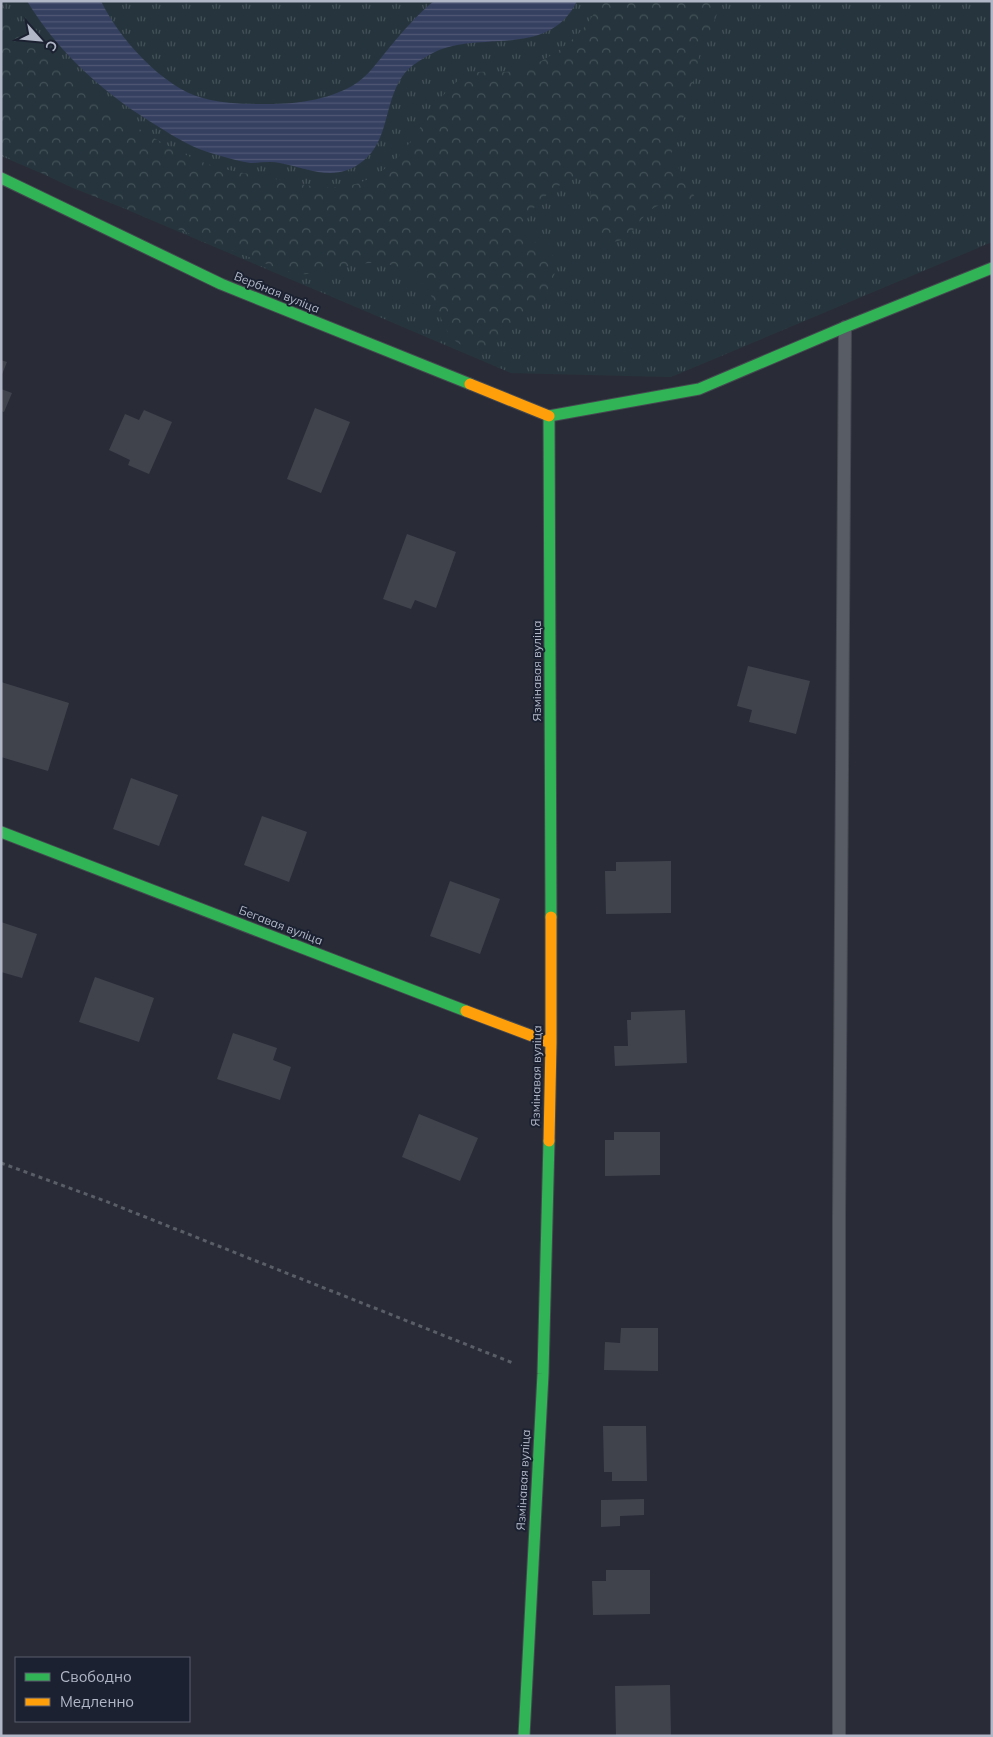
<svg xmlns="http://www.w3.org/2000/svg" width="993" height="1737" viewBox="0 0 993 1737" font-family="Mulish,sans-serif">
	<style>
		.grass { fill: url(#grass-tufts) }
		.forest { fill: url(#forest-crowns) }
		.water { fill: url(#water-rules) }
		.building { fill: #40434c }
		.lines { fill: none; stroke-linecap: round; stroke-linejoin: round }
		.lane-casing { stroke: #454850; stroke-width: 14 }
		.fast-casing { stroke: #454850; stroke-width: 13 }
		.slow-casing { stroke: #454850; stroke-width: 13 }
		.path { stroke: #5a5e67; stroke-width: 3; stroke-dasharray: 4 4; stroke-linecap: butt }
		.lane { stroke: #585c65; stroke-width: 12 }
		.fast { stroke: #30b455; stroke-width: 11 }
		.slow { stroke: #ff9f0a; stroke-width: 11 }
		.labels { text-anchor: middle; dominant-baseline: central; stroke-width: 4; stroke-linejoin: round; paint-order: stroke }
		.street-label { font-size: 12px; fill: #b2b7c8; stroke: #1c2131 }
	</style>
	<defs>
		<pattern id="grass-tufts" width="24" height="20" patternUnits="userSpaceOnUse" patternTransform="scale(1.25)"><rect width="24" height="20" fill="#26353d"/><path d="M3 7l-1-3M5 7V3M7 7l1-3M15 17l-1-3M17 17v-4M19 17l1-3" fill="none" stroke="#435058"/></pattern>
		<pattern id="forest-crowns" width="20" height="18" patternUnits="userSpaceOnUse" patternTransform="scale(1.25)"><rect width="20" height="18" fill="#26353d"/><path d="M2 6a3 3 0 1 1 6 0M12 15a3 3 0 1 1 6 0" fill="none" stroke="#435058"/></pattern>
		<pattern id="water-rules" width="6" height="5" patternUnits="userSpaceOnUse" patternTransform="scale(1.25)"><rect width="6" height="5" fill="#353f60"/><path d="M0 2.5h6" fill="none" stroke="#505875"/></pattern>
	</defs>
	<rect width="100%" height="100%" fill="#292c37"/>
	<path class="grass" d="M 1,1 L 992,1 L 992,242 L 671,377 L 511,373 L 1,156 Z"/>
	<path class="forest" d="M 600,1 L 723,1 L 700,53 L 688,103 L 671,155 L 696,199 C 682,200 665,201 652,209 C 637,219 626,252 605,238 C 599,235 592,229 590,222 C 584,205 597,196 586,177 C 581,177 575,177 571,179 C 556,185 517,215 527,234 C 535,250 556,242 555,270 C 554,295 503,346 478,348 C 442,350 442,307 425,286 C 421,281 413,274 408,272 C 370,251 345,272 308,274 C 300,275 290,271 282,270 L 73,188 L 1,154 L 1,6 C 25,28 46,53 70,76 C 108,111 168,152 217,167 C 238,173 259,175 280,180 C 316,187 341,195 376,175 C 417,150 426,103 463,77 C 475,69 490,73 504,72 C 534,71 575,44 591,18 C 595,13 597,7 600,1 Z"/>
	<path class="water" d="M 27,1 L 101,1 C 118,37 163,88 203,98 C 224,104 246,104 268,104 C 296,104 327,100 352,86 C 368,77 378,61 389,48 C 403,31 417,15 434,1 L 577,1 C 549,59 481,30 435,52 C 423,58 409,66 402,77 C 384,103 389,141 363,161 C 336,183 310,169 280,163 C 270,161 260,163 250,163 C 238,161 225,157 214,154 C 195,149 176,138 159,127 C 107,96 59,54 27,1 Z"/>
	<path class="building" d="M 1,360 L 7,362 L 1,377 Z
		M 1,389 L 12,393 L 4,412 L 1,411 Z
		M 315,408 L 350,422 L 321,493 L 287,479 Z
		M 144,410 L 172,422 L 149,474 L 128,465 L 130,460 L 109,450 L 125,414 L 139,420 Z
		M 407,534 L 456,552 L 436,608 L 415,600 L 411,609 L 383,599 Z
		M 748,666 L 810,681 L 796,734 L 749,722 L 752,710 L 737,706 Z
		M 1,682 L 69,703 L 48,771 L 1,757 Z
		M 131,778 L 178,795 L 159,846 L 113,829 Z
		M 262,816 L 307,832 L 289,882 L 244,865 Z
		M 671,861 L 671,913 L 606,914 L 605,871 L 616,871 L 616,862 Z
		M 450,881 L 500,899 L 480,954 L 430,936 Z
		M 1,922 L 37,934 L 22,978 L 1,972 Z
		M 95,977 L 154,998 L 139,1042 L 79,1022 Z
		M 685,1010 L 687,1063 L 615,1066 L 614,1046 L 628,1046 L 627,1020 L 631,1020 L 631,1012 Z
		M 233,1033 L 277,1048 L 273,1060 L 291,1067 L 280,1100 L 217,1079 Z
		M 419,1114 L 478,1138 L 460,1181 L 402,1157 Z
		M 614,1132 L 660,1132 L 660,1175 L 605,1176 L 605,1140 L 614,1140 Z
		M 621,1328 L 658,1328 L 658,1371 L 604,1370 L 605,1342 L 620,1343 Z
		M 603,1426 L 646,1426 L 647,1481 L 612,1481 L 612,1472 L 604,1472 Z
		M 644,1499 L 644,1515 L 620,1516 L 620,1526 L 601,1527 L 601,1500 Z
		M 606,1570 L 650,1570 L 650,1614 L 593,1615 L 592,1581 L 606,1581 Z
		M 670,1685 L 671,1736 L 616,1736 L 615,1686 Z"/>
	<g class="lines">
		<defs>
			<path id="lane" d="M 839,1736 L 839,1217 L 845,327"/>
			<path id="fast" d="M 1,178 L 221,284 L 470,384
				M 549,416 L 699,389 L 845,327 L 992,268
				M 549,416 L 551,917
				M 1,832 L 466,1011
				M 524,1736 L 543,1374 L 549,1141"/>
			<path id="slow" d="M 470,384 L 549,416
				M 466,1011 L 551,1043
				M 549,1141 L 551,1043 L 551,917"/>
		</defs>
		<use href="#lane" class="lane-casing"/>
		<use href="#fast" class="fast-casing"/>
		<use href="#slow" class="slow-casing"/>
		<path class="path" d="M 1,1163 L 105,1201 L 513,1363"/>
		<use href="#lane" class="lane"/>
		<use href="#fast" class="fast"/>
		<use href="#slow" class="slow"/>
	</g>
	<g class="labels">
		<g class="street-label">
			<text transform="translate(277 292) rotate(22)">Вербная вуліца</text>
			<text transform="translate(536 671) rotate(-90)">Язмінавая вуліца</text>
			<text transform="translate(281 925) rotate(21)">Бегавая вуліца</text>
			<text transform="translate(536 1076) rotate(-89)">Язмінавая вуліца</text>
			<text transform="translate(523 1480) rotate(-87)">Язмінавая вуліца</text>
		</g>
	</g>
	<rect width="993" height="1737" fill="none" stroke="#b2b7c8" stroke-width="5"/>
	<rect x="15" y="1657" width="175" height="65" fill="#1c2131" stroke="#585d6d"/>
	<rect x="25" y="1673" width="25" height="8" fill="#30b455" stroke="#585d6d"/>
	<text x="60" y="1682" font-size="15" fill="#b2b7c8">Свободно</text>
	<rect x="25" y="1698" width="25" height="8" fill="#ff9f0a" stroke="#585d6d"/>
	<text x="60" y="1707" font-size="15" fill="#b2b7c8">Медленно</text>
	<g transform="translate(40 40) rotate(117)" stroke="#1c2131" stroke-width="4" paint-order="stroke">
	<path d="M0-4L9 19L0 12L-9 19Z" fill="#b2b7c8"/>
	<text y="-8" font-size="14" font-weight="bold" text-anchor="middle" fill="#b2b7c8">С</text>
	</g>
</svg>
